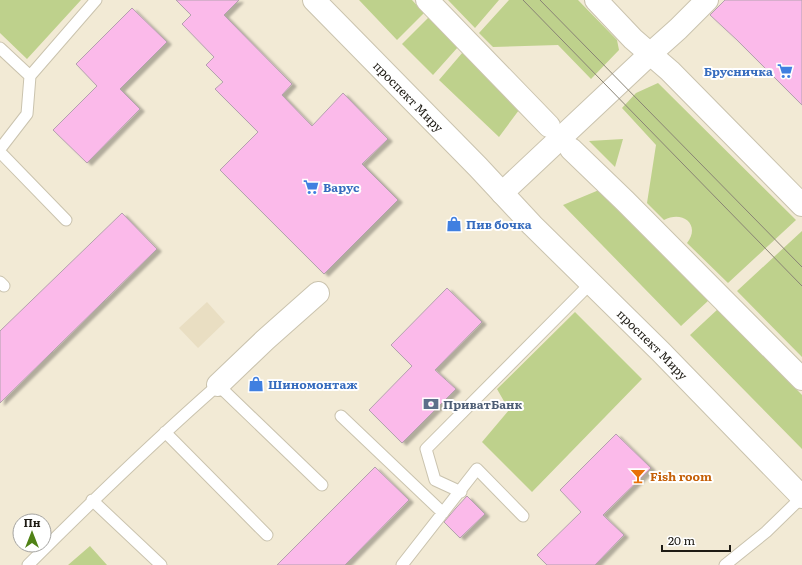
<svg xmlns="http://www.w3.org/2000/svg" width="802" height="565" viewBox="0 0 802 565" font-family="Literata,serif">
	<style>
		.built { fill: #e9dec2 }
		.green { fill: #bed18c }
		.building { fill: #fbbaea; stroke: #b4a1ae; filter: url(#shadow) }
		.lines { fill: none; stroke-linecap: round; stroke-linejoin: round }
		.lane-casing { stroke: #cac3ae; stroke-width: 13 }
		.street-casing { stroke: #cac3ae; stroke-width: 24 }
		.secondary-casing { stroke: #cac3ae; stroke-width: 24 }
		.lane { stroke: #fff; stroke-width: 11 }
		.street { stroke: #fff; stroke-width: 22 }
		.secondary { stroke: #fff; stroke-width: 22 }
		.tram { stroke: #898375; stroke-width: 1 }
		.labels { text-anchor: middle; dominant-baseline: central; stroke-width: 4; stroke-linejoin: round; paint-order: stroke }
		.shop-label { font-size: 12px; font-weight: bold; fill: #366cbe; stroke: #fff; text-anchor: start }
		.street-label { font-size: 12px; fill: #1e1b14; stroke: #fff }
		.service-label { font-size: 12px; font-weight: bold; fill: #4e5e75; stroke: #fff; text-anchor: start }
		.food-label { font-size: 12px; font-weight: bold; fill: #c56008; stroke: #fff; text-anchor: start }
	</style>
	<defs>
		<filter id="shadow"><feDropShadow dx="4.5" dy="2.5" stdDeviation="1" flood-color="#0004"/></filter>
	</defs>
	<rect width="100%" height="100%" fill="#f2ead5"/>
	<path class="built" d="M 207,302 L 225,322 L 198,348 L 179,328 Z"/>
	<path class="green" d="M 0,0 L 81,0 L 27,59 L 0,33 Z
		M 359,0 L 412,0 L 424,13 L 397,40 Z
		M 448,0 L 499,0 L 475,28 Z
		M 509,0 L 578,0 L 617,40 L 619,50 L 591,79 L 558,45 L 493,47 L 479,33 Z
		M 429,17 L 458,47 L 433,75 L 402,44 Z
		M 463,52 L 519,110 L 499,137 L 439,80 Z
		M 658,83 L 796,220 L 728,283 L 687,243 C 701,225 683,210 664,220 L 647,203 L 656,145 L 622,108 L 636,93 Z
		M 623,139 L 615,167 L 589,141 Z
		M 599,190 L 709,300 L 681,326 L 563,205 Z
		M 802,231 L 802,357 L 737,291 Z
		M 718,309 L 802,395 L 802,449 L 690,335 Z
		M 575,312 L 642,379 L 532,492 L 482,442 L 509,410 L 497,389 Z
		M 90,546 L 107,565 L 68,565 Z"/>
	<path class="building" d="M 176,0 L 239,0 L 224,15 L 292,84 L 282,95 L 312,126 L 343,93 L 388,139 L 362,164 L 398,200 L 324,274 L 220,170 L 258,132 L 215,89 L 223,82 L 206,65 L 214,57 L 182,24 L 191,15 Z
		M 725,0 L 802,0 L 802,105 L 737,40 L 710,15 Z
		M 132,8 L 167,42 L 120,89 L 140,109 L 87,163 L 53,130 L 97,86 L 76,64 Z
		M 122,213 L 157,249 L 0,403 L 0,331 Z
		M 447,288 L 482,322 L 435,370 L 456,389 L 402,443 L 369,410 L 412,366 L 391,345 Z
		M 616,434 L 651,468 L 603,515 L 624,535 L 595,565 L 547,565 L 537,555 L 581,512 L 560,490 Z
		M 375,467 L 409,500 L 345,565 L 277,565 Z
		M 467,496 L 485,514 L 460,538 L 444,522 L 456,508 Z"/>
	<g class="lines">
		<defs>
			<path id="lane" d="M 0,48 L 30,76
				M 0,149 L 27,114 L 30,76 L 96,0
				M 0,152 L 66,220
				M 0,282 L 4,286
				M 341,416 L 443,513
				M 165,432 L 267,535
				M 461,492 L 435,480 L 426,449 L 591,283
				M 92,500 L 161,565
				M 28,565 C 90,503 152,443 218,385 L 322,485
				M 402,565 L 477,469 L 523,516
				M 725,565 L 766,532 L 802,497"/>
			<path id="street" d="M 427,0 L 549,126
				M 650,54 L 678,29 L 707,0
				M 571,149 L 625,201 L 802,379
				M 218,385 L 265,340 L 318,293"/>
			<g id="secondary">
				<path id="s1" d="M 314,0 L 478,167 L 532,225 L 661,352 L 802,497"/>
				<path d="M 596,0 L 633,39 L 670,71 L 802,205"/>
				<path d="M 502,193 L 650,54"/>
			</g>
		</defs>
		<use href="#lane" class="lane-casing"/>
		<use href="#street" class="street-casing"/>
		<use href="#secondary" class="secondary-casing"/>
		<use href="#lane" class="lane"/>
		<use href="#street" class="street"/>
		<use href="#secondary" class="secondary"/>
		<path class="tram" d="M 523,0 L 802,286
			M 540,0 L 802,267"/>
	</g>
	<defs>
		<symbol id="supermarket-bare" viewBox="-9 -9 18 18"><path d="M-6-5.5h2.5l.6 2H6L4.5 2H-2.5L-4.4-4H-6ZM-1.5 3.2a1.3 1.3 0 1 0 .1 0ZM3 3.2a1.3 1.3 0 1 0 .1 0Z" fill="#3f7fe0" stroke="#fff" stroke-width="2.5" paint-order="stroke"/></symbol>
		<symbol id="shop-bare" viewBox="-9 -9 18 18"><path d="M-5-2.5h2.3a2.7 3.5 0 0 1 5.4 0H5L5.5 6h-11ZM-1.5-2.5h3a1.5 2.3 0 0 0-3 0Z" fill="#3f7fe0" stroke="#fff" stroke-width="2.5" paint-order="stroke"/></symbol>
		<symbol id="bank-bare" viewBox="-9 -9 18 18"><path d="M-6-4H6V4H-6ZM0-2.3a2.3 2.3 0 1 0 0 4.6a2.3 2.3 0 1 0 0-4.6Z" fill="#5c6f8a" stroke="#fff" stroke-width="2.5" paint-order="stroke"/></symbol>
		<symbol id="bar-bare" viewBox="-9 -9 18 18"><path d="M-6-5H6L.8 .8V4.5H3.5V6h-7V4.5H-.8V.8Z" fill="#e8710a" stroke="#fff" stroke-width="2.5" paint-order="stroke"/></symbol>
	</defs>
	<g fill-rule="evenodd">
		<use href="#supermarket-bare" x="774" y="60" width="22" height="22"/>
		<use href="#supermarket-bare" x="300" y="176" width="22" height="22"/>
		<use href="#shop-bare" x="443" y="213" width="22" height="22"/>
		<use href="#shop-bare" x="245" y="373" width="22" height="22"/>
		<use href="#bank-bare" x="420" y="393" width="22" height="22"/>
		<use href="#bar-bare" x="627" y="465" width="22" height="22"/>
	</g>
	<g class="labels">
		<g class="shop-label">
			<text x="773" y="71" text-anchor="end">Брусничка</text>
			<text x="323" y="187">Варус</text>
			<text x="466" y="224">Пив бочка</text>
			<text x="268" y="384">Шиномонтаж</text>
		</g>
		<g class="street-label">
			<text stroke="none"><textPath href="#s1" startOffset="135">проспект Миру</textPath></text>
			<text stroke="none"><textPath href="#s1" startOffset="483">проспект Миру</textPath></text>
		</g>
		<g class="service-label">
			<text x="443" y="404">ПриватБанк</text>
		</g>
		<g class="food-label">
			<text x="650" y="476">Fish room</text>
		</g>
	</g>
	<g transform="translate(32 533)"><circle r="19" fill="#ffffff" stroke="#a5a4a1"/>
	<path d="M0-3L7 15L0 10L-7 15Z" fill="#508216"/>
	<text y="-6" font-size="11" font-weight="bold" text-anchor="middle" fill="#1e1b14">Пн</text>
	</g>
	<path d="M662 545v6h68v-6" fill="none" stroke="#1e1b14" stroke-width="2"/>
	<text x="668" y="545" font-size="12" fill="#1e1b14" stroke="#ffffff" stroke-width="3" paint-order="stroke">20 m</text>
</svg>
